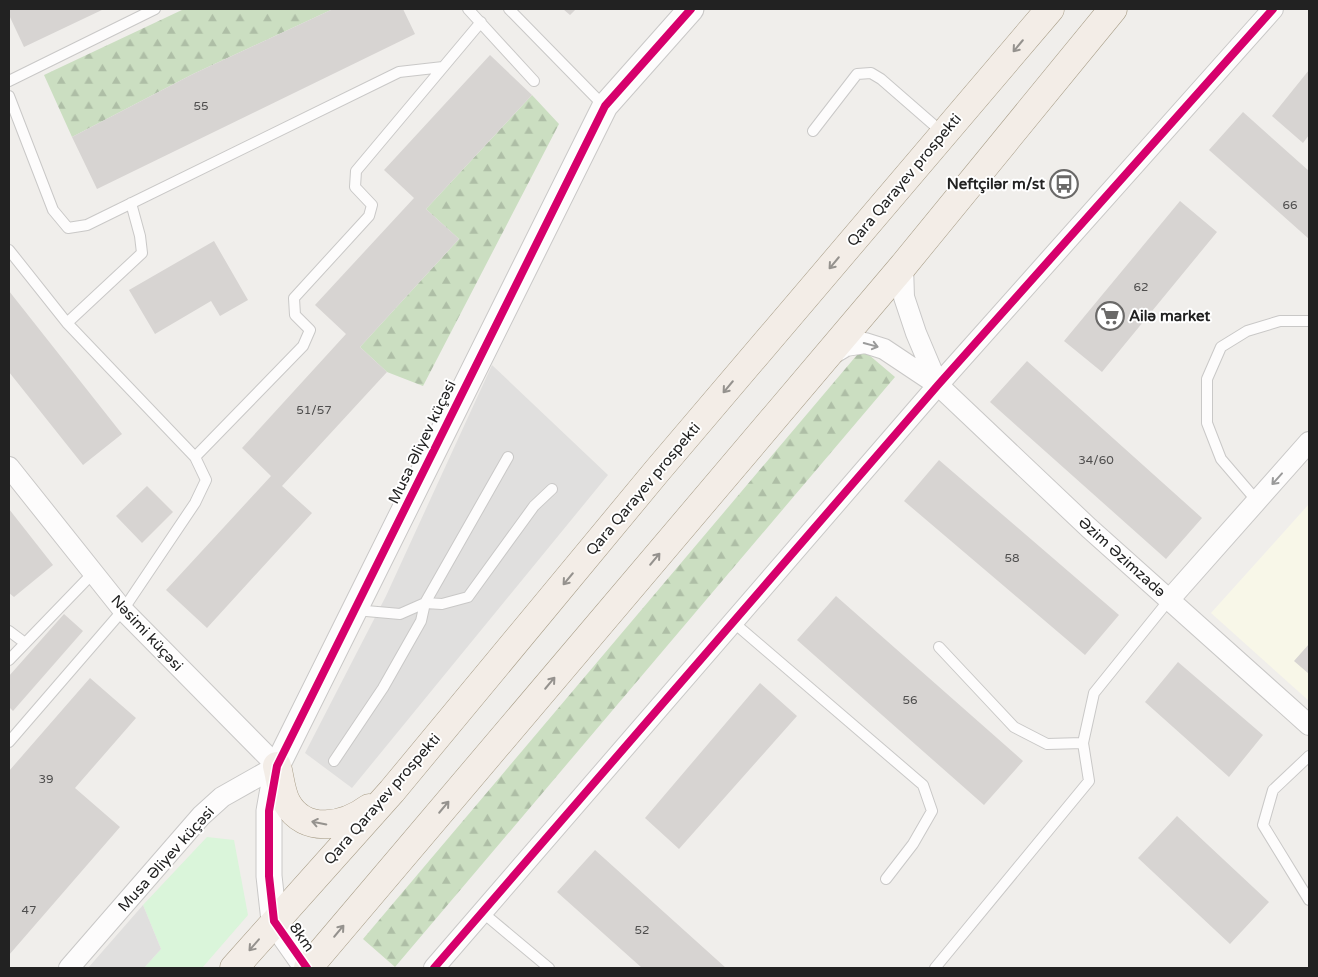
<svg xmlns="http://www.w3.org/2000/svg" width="1318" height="977" viewBox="0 0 1318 977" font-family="'Varela Round',sans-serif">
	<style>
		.education { fill: #f8f7e8 }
		.forest { fill: url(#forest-firs) }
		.park { fill: #daf5da }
		.parking { fill: #e0dfde }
		.building { fill: #d7d4d2 }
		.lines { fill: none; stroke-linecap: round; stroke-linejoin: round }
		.service-casing { stroke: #c9c8c7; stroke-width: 12 }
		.minor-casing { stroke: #c9c8c7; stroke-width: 22 }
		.tertiary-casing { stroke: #c9c8c7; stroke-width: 27 }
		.primary-casing { stroke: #a79c86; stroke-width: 29 }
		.service { stroke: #fdfcfc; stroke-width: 10 }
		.minor { stroke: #fdfcfc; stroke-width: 20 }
		.tertiary { stroke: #fdfcfc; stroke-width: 25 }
		.primary { stroke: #f3ede7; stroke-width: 28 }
		.cycleway-casing { stroke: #fff; stroke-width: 11 }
		.cycleway { stroke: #d6006c; stroke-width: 8 }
		.oneway { stroke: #95928e }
		.oneway2 { stroke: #9a9a9a }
		.labels { text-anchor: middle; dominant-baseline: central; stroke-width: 4; stroke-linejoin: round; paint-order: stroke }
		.number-label { font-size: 12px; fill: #4f4e4e }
		.street-label { font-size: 15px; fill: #222; stroke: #fff }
		.poi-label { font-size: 15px; font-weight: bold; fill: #222; stroke: #fff; text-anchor: end }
	</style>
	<defs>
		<pattern id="forest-firs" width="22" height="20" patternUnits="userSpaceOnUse" patternTransform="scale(1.25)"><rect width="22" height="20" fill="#cbdec1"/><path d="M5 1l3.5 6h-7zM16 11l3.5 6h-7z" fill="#aebea6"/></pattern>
	</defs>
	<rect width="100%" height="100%" fill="#f0eeeb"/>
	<path class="education" d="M 1309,504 L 1309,701 L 1211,613 Z"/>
	<path class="forest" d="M 184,9 L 333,9 L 193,74 L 72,137 L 44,75 Z
		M 532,95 L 559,124 L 423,386 L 387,372 L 360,347 L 459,239 L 426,209 Z
		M 862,349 L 895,377 L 395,967 L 363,939 Z"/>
	<path class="park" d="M 207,837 L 234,840 L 248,915 L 202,968 L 144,968 L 161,949 L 143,905 Z"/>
	<path class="parking" d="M 492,365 L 608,475 L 352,788 L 305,753 L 386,596 Z
		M 143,905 L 161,949 L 144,968 L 88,968 Z"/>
	<path class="building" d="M 9,9 L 104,9 L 24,47 L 9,15 Z
		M 333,9 L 403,9 L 415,34 L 97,189 L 72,137 L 193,74 Z
		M 563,9 L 576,9 L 570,15 Z
		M 490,55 L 532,95 L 426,209 L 459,239 L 360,347 L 387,372 L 282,486 L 312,513 L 207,628 L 166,590 L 271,476 L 242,448 L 346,334 L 315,305 L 414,198 L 384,170 Z
		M 1309,70 L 1309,135 L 1303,143 L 1272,116 Z
		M 1243,112 L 1309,171 L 1309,239 L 1209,150 Z
		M 1180,201 L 1217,232 L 1102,372 L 1064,341 Z
		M 214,241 L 248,300 L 220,316 L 211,301 L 155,334 L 129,290 Z
		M 9,291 L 122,434 L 83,465 L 9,372 Z
		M 1027,361 L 1202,518 L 1166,559 L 990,402 Z
		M 939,460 L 1119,615 L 1085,655 L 904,501 Z
		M 147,486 L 173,512 L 142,543 L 116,516 Z
		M 9,509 L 53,565 L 14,597 L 9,593 Z
		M 836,596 L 1023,761 L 984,805 L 797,640 Z
		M 64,614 L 83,631 L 13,711 L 9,707 L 9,676 Z
		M 1309,644 L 1309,674 L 1294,661 Z
		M 1178,662 L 1263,735 L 1229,777 L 1145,702 Z
		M 90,678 L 136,718 L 75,788 L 120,827 L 9,955 L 9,771 Z
		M 760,683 L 797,716 L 679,849 L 645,818 Z
		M 1177,816 L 1269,902 L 1230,944 L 1138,858 Z
		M 595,850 L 726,968 L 642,968 L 557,892 Z"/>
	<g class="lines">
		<defs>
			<path id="service" d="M 468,9 L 534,81
				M 509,9 L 604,106
				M 9,81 L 155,9
				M 9,96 L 53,210 L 68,228 L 87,225 L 399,72 L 443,67
				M 813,131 L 857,74 L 871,73 L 881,79 L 943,133
				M 9,250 L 67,323 L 195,457 L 206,480 L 195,503 L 123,610 L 9,742
				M 67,323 L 142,253 L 140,236 L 131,203
				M 195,457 L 303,346 L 310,330 L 295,315 L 294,298 L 369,216 L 372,205 L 355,187 L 356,171 L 481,22
				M 1257,501 L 1221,459 L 1207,423 L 1207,379 L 1221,347 L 1247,331 L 1280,321 L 1309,321
				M 355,610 L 400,614 L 425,603 L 508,457
				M 733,622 L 923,785 L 932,811 L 913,844 L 886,879
				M 9,631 L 25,643
				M 939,647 L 1014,727 L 1047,744 L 1083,743
				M 9,660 L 94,572
				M 1309,756 L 1273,790 L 1263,825 L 1309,900
				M 334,761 L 383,688 L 421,621 L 425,603 L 442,604 L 468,597 L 534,506 L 552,489
				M 482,912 L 549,968
				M 935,968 L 1089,781 L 1083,743 L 1094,693 L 1169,600"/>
			<path id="minor" d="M 903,266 L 904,297 L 916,333 L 938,385
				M 831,355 L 846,346 L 865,343 L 884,349 L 938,385 L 1089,528 L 1309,725
				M 9,467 L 123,610 L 277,766 L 222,797 L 201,816 L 69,968
				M 1169,600 L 1309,442
				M 434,968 L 938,385 L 1273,9"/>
			<path id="tertiary" d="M 307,968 L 274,921 L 269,876 L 269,811 L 277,766 L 605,106 L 691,9"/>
			<path id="primary" d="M 277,766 C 280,777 281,793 287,803 C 305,835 345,826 369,808
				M 234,968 L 392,791 L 657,471 L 1050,9
				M 308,968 L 903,266 L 1113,9"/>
		</defs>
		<use href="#service" class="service-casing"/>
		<use href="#minor" class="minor-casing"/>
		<use href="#tertiary" class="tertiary-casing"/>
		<use href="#primary" class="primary-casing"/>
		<use href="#service" class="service"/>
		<use href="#minor" class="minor"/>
		<use href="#tertiary" class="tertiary"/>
		<use href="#primary" class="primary"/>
		<defs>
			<path id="cycleway" d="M 307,968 L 274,921 L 269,876 L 269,811 L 277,766 L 605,106 L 691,9
				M 434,968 L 938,385 L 1273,9"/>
		</defs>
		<use href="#cycleway" class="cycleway-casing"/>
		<use href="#cycleway" class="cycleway"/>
	</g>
	<defs><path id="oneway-shaft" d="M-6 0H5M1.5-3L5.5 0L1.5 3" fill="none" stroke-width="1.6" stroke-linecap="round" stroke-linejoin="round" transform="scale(1.25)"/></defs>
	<g class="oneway">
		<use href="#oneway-shaft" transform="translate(1018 46) rotate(130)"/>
		<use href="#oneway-shaft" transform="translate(834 263) rotate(130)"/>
		<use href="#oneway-shaft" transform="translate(728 387) rotate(130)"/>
		<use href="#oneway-shaft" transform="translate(655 559) rotate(-50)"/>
		<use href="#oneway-shaft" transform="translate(568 579) rotate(130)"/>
		<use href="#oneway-shaft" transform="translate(550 683) rotate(-50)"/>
		<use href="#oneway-shaft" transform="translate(444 807) rotate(-50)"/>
		<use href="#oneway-shaft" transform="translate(319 823) rotate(-169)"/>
		<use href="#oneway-shaft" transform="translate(339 931) rotate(-50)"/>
		<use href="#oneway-shaft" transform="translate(254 945) rotate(131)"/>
	</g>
	<g class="oneway2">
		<use href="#oneway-shaft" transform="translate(871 345) rotate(15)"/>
		<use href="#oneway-shaft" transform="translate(1277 479) rotate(132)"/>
	</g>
	<defs>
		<symbol id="bus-ring" viewBox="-11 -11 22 22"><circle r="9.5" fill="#fff" stroke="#6a6968" stroke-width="1.5"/><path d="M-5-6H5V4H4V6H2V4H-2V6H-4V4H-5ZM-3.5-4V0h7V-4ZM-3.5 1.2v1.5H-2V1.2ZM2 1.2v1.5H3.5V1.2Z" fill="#6a6968"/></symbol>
		<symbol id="supermarket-ring" viewBox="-11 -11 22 22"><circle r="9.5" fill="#fff" stroke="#6a6968" stroke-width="1.5"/><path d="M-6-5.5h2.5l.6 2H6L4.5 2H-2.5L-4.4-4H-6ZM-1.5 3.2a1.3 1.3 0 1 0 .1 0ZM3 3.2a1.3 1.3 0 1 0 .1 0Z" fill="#6a6968"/></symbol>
	</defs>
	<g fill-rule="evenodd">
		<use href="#bus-ring" x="1048" y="168" width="32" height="32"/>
		<use href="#supermarket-ring" x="1094" y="300" width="32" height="32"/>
	</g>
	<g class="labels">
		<g class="number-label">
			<text x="201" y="106">55</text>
			<text x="1290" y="205">66</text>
			<text x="1141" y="287">62</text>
			<text x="314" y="410">51/57</text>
			<text x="1096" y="460">34/60</text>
			<text x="1012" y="558">58</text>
			<text x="910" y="700">56</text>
			<text x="46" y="779">39</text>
			<text x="29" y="910">47</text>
			<text x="642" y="930">52</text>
		</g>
		<g class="street-label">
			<text transform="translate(904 180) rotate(-50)">Qara Qarayev prospekti</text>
			<text transform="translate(422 442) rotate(-64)">Musa Əliyev küçəsi</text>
			<text transform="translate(643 489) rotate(-50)">Qara Qarayev prospekti</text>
			<text transform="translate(1122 557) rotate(42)">Əzim Əzimzadə</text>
			<text transform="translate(147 633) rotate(47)">Nəsimi küçəsi</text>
			<text transform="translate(382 799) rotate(-49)">Qara Qarayev prospekti</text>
			<text transform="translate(166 859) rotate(-48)">Musa Əliyev küçəsi</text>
			<text transform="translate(302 937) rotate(55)">8km</text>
		</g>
		<g class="poi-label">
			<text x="1045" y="184">Neftçilər m/st</text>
			<text x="1129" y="316" text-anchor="start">Ailə market</text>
		</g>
	</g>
	<rect width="1318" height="977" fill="none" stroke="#222222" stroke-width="20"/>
</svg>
